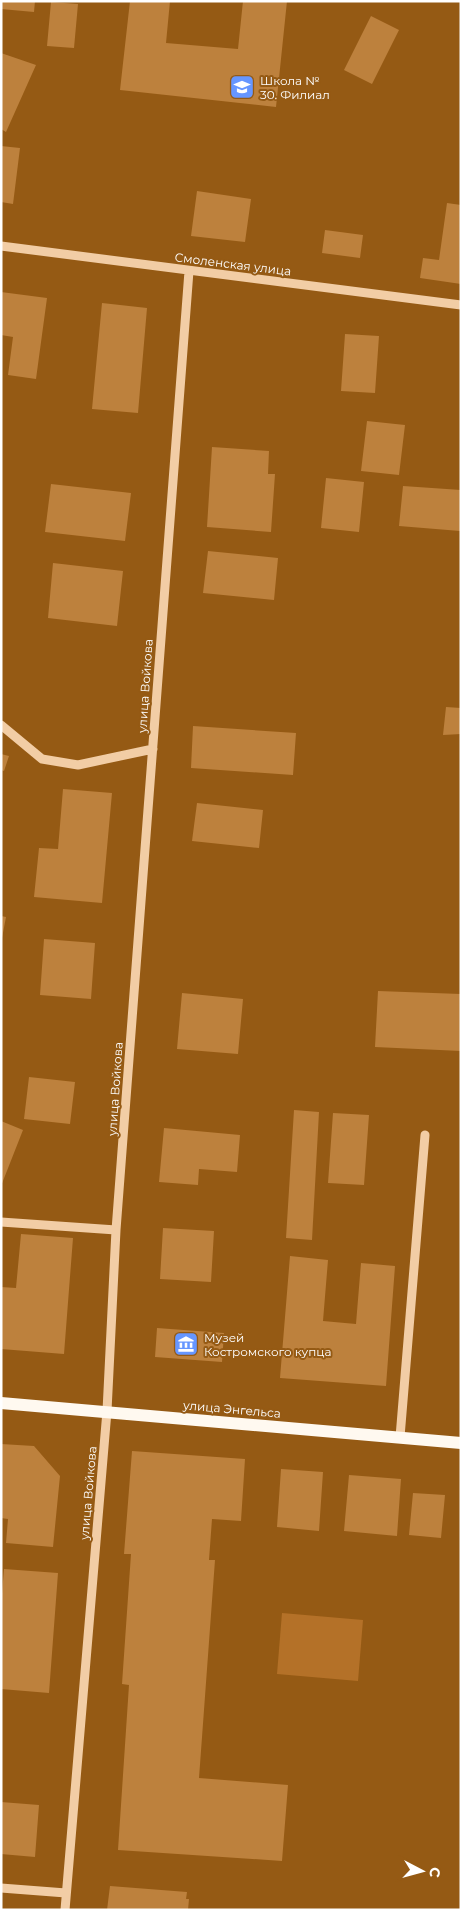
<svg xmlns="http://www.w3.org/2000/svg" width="462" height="1911" viewBox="0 0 462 1911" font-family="Montserrat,sans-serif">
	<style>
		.green { fill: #b47128 }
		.building { fill: #bd813d }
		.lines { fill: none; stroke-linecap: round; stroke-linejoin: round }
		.minor { stroke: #f2cda5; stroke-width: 9 }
		.major { stroke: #fff9f0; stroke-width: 12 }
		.labels { text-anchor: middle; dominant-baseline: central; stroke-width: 4; stroke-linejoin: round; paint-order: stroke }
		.poi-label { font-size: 12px; fill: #fff; stroke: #955a14; text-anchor: start }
		.street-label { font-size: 12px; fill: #fff; stroke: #955a14 }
	</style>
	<rect width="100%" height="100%" fill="#955a14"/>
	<path class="green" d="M 282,1613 L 363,1620 L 358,1681 L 277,1674 Z"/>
	<path class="building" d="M 1,1 L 35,1 L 34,12 L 1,9 Z
		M 130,1 L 170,1 L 166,43 L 238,49 L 243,1 L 287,1 L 276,107 L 120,90 Z
		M 51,2 L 78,4 L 74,48 L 47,46 Z
		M 371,16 L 399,30 L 372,84 L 344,70 Z
		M 1,53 L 36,65 L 6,132 L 1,129 Z
		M 1,146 L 20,148 L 13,204 L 1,202 Z
		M 197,191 L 251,199 L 245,242 L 191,236 Z
		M 447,203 L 461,205 L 461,284 L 420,278 L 423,258 L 439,260 Z
		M 325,230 L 363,235 L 360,258 L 322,253 Z
		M 1,292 L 47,298 L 36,379 L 8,375 L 13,337 L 1,335 Z
		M 102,303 L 147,308 L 138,413 L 92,409 Z
		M 345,334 L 379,336 L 375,393 L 341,391 Z
		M 367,421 L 405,425 L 399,475 L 361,471 Z
		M 212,447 L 269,451 L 268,474 L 275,474 L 271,532 L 207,527 Z
		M 326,478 L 364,482 L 359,532 L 321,528 Z
		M 51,484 L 131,493 L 125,541 L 45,532 Z
		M 403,486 L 461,490 L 460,531 L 399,526 Z
		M 208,551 L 278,558 L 274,600 L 203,593 Z
		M 53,563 L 123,571 L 117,626 L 48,618 Z
		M 446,707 L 461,708 L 461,734 L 443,735 Z
		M 193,726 L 296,733 L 293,775 L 191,768 Z
		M 1,754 L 9,756 L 4,771 L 1,770 Z
		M 63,789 L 112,793 L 102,903 L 34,897 L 39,848 L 58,849 Z
		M 197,803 L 263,810 L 259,848 L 192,841 Z
		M 1,916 L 6,917 L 2,938 L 1,938 Z
		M 44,939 L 95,943 L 91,999 L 40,995 Z
		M 378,991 L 461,994 L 461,1051 L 375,1047 Z
		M 182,993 L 243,999 L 238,1054 L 177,1049 Z
		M 29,1077 L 75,1082 L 70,1124 L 24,1119 Z
		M 294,1110 L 319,1112 L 312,1240 L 286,1238 Z
		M 333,1113 L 369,1115 L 364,1185 L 328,1183 Z
		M 1,1121 L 23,1130 L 1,1186 Z
		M 164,1128 L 240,1135 L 237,1172 L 199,1169 L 198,1185 L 159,1182 Z
		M 163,1228 L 214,1231 L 211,1282 L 160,1279 Z
		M 21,1234 L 73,1238 L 64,1354 L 1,1349 L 1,1287 L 16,1288 Z
		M 290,1256 L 328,1260 L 323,1321 L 356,1324 L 361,1263 L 395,1266 L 386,1386 L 280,1378 Z
		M 157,1328 L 224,1333 L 222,1362 L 155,1357 Z
		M 1,1444 L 34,1446 L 60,1476 L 53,1547 L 6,1543 L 8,1519 L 1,1518 Z
		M 132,1451 L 245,1459 L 241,1521 L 212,1519 L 209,1560 L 215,1560 L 199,1778 L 288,1785 L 282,1861 L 118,1850 L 129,1685 L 122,1684 L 131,1554 L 124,1554 Z
		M 281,1469 L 323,1472 L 319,1531 L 277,1527 Z
		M 349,1475 L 401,1479 L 397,1536 L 344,1531 Z
		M 413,1493 L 445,1495 L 441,1538 L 409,1535 Z
		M 4,1569 L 58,1573 L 49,1693 L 1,1689 L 1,1606 Z
		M 1,1802 L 39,1805 L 35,1857 L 1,1854 Z
		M 110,1886 L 187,1892 L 186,1899 L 189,1899 L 188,1910 L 107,1910 Z"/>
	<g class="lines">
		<path class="minor" d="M 1,246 L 461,305
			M 1,725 L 42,759 L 78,765 L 153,749
			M 1,1222 L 116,1230
			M 400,1437 L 425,1135
			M 1,1888 L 66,1893
			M 65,1910 L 107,1411 L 116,1230 L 189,271"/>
		<path class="major" d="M 1,1403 L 461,1443"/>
	</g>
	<defs>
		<symbol id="school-square" viewBox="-11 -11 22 22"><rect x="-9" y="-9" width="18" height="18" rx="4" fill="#6696ff" stroke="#955a14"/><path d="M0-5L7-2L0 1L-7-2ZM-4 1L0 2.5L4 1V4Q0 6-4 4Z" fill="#fff"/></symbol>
		<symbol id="museum-square" viewBox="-11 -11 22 22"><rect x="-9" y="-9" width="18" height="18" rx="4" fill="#6696ff" stroke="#955a14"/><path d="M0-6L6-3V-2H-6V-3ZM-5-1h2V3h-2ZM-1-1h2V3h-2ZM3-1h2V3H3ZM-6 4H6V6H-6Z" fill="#fff"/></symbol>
	</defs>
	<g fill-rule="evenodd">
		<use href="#school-square" x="228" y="73" width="28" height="28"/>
		<use href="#museum-square" x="172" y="1330" width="28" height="28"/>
	</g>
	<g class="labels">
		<g class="poi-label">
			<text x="260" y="80">Школа №<tspan x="260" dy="14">30. Филиал</tspan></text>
			<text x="204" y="1337">Музей<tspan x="204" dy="14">Костромского купца</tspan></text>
		</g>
		<g class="street-label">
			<text transform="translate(233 264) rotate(7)">Смоленская улица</text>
			<text transform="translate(145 686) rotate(-86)">улица Войкова</text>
			<text transform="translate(115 1089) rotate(-86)">улица Войкова</text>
			<text transform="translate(232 1409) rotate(5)">улица Энгельса</text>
			<text transform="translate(88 1493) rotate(-85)">улица Войкова</text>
		</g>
	</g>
	<rect width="462" height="1911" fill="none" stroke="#ffffff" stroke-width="5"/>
	<g transform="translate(422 1871) rotate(96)" stroke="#955a14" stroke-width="4" paint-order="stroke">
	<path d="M0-4L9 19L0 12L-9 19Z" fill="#ffffff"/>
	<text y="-8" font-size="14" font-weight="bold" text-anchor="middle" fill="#ffffff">С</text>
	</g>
</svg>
